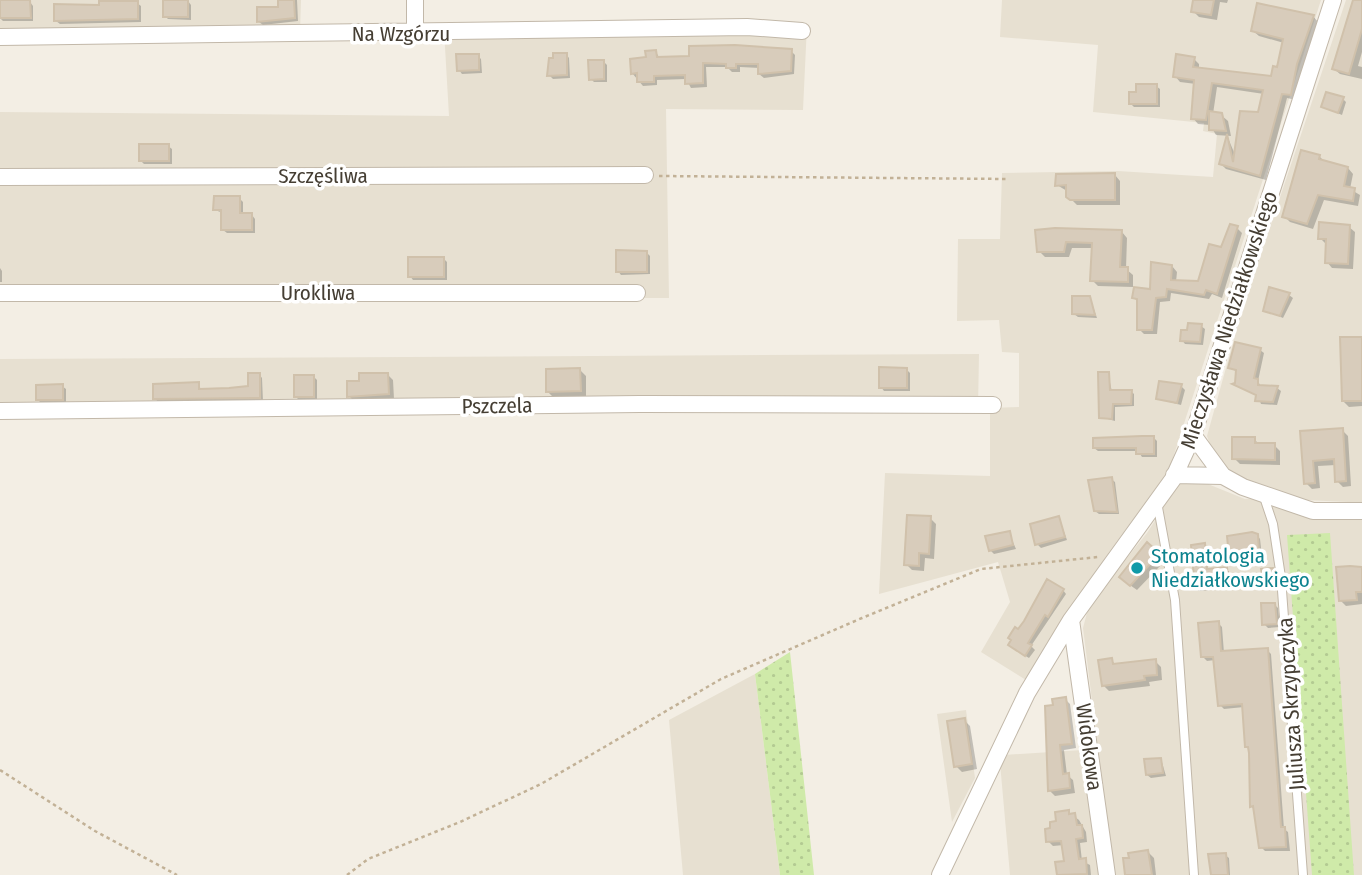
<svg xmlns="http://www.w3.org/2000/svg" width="1362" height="875" viewBox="0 0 1362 875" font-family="'Fira Sans Condensed',sans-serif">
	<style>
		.residential { fill: #e7e0d1 }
		.grass { fill: url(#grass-dots) }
		.shadow { fill: #0003 }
		.building { fill: #d8ccbb; stroke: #d0c1ab; stroke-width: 2 }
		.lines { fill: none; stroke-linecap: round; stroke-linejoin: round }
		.service-casing { stroke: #c2b8a9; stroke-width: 10 }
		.minor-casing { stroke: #c2b8a9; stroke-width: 18 }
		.path { stroke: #c2b196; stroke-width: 2.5; stroke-dasharray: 3.5 3.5; stroke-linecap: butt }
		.service { stroke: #fff; stroke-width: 8 }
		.minor { stroke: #fff; stroke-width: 16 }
		.culture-dot { fill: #0f9aa8; stroke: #fff; stroke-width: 2.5 }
		.labels { text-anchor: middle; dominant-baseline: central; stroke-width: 7; stroke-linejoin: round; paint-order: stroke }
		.street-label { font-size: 21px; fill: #453e33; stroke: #fff }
		.culture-label { font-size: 21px; fill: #0d838f; stroke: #fff; text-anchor: start }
	</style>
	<defs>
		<pattern id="grass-dots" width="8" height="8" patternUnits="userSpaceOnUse" patternTransform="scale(1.75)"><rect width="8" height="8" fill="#cfeaa9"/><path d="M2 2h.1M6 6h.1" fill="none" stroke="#b3ca92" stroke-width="1.8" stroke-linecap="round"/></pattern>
	</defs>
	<rect width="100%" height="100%" fill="#f3eee4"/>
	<path class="residential" d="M 0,0 L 301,0 L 300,32 L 0,31 Z
		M 1002,0 L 1321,0 L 1169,470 L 1109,552 L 1026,680 L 981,652 L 1010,602 L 998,562 L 879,594 L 885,473 L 990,476 L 990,408 L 1019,407 L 1019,353 L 1002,352 L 999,320 L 957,321 L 958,239 L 1000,239 L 1002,173 L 1118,171 L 1213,177 L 1217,134 L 1203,131 L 1204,123 L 1093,112 L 1098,45 L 1000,37 Z
		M 1346,0 L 1362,0 L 1362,502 L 1348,502 L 1305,500 L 1249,481 L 1229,472 L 1211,448 L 1207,436 L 1241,314 Z
		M 752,22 L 807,25 L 803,110 L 666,109 L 669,298 L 0,297 L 0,112 L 449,116 L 444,30 Z
		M 979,354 L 978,408 L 0,416 L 0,359 Z
		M 1193,478 L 1245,499 L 1255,498 L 1362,517 L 1362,875 L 1010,875 L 1000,763 L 1004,755 L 1098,749 L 1083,628 L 1089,605 L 1147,533 L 1179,483 Z
		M 755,674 L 780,875 L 683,875 L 669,720 Z
		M 966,710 L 975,778 L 952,822 L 937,714 Z"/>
	<path class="grass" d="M 1330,533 L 1354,875 L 1312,875 L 1287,535 Z
		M 790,652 L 814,875 L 780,875 L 755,674 Z"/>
	<path class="shadow" d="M 279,0 L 297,0 L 298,21 L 263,25 L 259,22 L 279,8 Z
		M 1195,0 L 1228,0 L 1227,3 L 1220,2 L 1217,20 L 1199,17 L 1193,11 Z
		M 1356,0 L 1362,0 L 1362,52 L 1358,66 L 1362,67 L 1362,79 L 1340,74 L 1334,69 Z
		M 188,1 L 191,5 L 191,20 L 168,19 L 165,16 Z
		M 0,2 L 30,2 L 33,6 L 33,21 L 3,21 L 0,18 Z
		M 137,3 L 141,6 L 141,22 L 60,24 L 56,21 L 100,6 Z
		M 1313,16 L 1318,22 L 1302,70 L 1296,100 L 1287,98 L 1266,180 L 1226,169 L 1221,164 L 1228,138 L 1236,157 L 1259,114 L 1264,94 L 1217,87 L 1213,114 L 1221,115 L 1228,121 L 1231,136 L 1216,135 L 1210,125 L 1198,124 L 1193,118 L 1196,84 L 1180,82 L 1175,76 L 1194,59 L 1199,64 L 1199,69 L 1272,78 L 1278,69 L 1284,43 L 1259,36 L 1253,31 Z
		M 791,51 L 795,55 L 794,74 L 764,78 L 759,74 L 760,68 L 740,67 L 740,72 L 732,72 L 727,67 L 706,67 L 707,87 L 691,88 L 686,79 L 657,80 L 657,85 L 643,86 L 632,73 L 656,52 L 660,59 Z
		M 566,54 L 569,58 L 570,78 L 553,79 L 549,75 Z
		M 478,56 L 481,59 L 482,73 L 462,74 L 459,70 Z
		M 603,61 L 607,65 L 607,82 L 594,82 L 591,79 Z
		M 1156,86 L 1160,89 L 1160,107 L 1134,107 L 1131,104 Z
		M 1343,99 L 1346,102 L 1342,115 L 1323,107 Z
		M 168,146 L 172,149 L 172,164 L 144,164 L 141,161 Z
		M 1319,156 L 1326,163 L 1348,168 L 1353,174 L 1350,189 L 1360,195 L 1358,206 L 1324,200 L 1313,229 L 1290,222 L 1284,216 Z
		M 1115,175 L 1120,181 L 1120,205 L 1077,205 L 1068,196 L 1067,191 L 1057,185 Z
		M 239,198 L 243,202 L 243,215 L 252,215 L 255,219 L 255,233 L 227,233 L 223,230 L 223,213 L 215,210 Z
		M 1349,227 L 1355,232 L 1353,269 L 1332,268 L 1327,262 L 1326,244 L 1320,238 Z
		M 1237,228 L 1242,233 L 1222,298 L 1212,294 L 1209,299 L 1171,293 L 1170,301 L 1160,302 L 1157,334 L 1144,334 L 1139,329 L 1139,302 L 1134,298 L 1152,291 L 1172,266 L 1177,272 L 1176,282 L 1199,283 Z
		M 1037,232 L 1122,232 L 1127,238 L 1126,269 L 1133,275 L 1133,287 L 1098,286 L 1092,280 L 1093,248 L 1072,248 L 1069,257 L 1045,257 L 1039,251 Z
		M 646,252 L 650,256 L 650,274 L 621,275 L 618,271 Z
		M 443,258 L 447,262 L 447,280 L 413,280 L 410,276 Z
		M 0,268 L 2,271 L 2,282 L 0,282 Z
		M 1289,295 L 1293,298 L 1283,318 L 1265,310 Z
		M 1090,298 L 1097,318 L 1078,317 L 1074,314 Z
		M 1201,326 L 1205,329 L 1203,345 L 1185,344 L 1182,340 Z
		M 1362,339 L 1362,406 L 1349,407 L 1343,401 Z
		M 1260,350 L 1264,353 L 1258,381 L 1261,387 L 1277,388 L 1281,391 L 1277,405 L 1261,404 L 1258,396 L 1235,385 L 1238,372 L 1230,368 Z
		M 906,369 L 910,373 L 910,391 L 884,391 L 881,387 Z
		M 580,370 L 586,376 L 586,397 L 554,398 L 548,392 Z
		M 1108,373 L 1112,392 L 1131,391 L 1134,394 L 1134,406 L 1115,407 L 1115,421 L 1100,417 Z
		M 259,374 L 262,378 L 263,401 L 158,402 L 155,398 L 198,384 L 202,391 L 250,387 Z
		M 387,374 L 393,380 L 394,399 L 355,402 L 349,396 Z
		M 313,376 L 317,380 L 317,400 L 299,400 L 296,397 Z
		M 62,386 L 66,389 L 66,403 L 41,403 L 37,399 Z
		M 1181,386 L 1185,390 L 1181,405 L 1158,399 Z
		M 1342,430 L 1348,436 L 1351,486 L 1343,487 L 1337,481 L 1336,465 L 1318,466 L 1320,488 L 1312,489 L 1306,483 L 1302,433 Z
		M 1153,437 L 1157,441 L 1157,457 L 1142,457 L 1138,451 L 1098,451 L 1094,448 Z
		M 1254,439 L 1260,445 L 1274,445 L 1280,451 L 1280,465 L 1240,464 L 1234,458 Z
		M 1111,479 L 1115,482 L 1119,514 L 1099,514 L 1095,511 Z
		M 930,518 L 936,524 L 934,559 L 925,558 L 924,571 L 912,570 L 906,564 Z
		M 1059,518 L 1067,540 L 1041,548 L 1037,544 Z
		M 1009,533 L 1016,549 L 994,554 L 990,550 Z
		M 1257,535 L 1260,539 L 1262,556 L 1234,559 L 1231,555 Z
		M 1204,545 L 1208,570 L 1229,571 L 1229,580 L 1223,581 L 1223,589 L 1199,591 L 1196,589 Z
		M 1155,551 L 1160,557 L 1156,563 L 1160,566 L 1137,590 L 1127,583 Z
		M 1362,567 L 1362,604 L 1346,606 L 1340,600 Z
		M 1063,590 L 1066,594 L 1031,646 L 1035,650 L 1029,658 L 1014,649 Z
		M 1275,605 L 1278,608 L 1280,627 L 1268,628 L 1264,624 Z
		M 1218,623 L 1222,627 L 1224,653 L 1267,650 L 1271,654 L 1284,829 L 1288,832 L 1290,851 L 1265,851 L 1261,847 L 1255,810 L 1251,806 L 1250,749 L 1247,746 L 1244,707 L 1224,709 L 1220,705 L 1215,660 L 1207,661 L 1203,657 Z
		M 1111,660 L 1117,666 L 1155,661 L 1161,667 L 1162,680 L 1149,682 L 1150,686 L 1109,691 L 1103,685 Z
		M 1065,699 L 1070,704 L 1076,748 L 1064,750 L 1067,775 L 1073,780 L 1075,793 L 1055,796 L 1050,791 L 1055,707 Z
		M 964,720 L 970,726 L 977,769 L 962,772 L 956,766 Z
		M 1161,759 L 1166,776 L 1151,778 L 1147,775 Z
		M 1068,812 L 1079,820 L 1086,832 L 1087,842 L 1080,843 L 1082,861 L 1090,865 L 1091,875 L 1059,875 L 1057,864 L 1066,863 L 1064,845 L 1053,846 L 1048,841 L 1058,822 Z
		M 1148,852 L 1154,858 L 1156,875 L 1127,875 Z
		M 1225,855 L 1229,858 L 1230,875 L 1212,875 Z"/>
	<path class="building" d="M 0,0 L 30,0 L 31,18 L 0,18 Z
		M 163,0 L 188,0 L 188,17 L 163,17 Z
		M 278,0 L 294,0 L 295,18 L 257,22 L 257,7 L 278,7 Z
		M 1193,0 L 1214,0 L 1211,15 L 1191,12 Z
		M 1353,0 L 1362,0 L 1362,29 L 1349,74 L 1332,69 Z
		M 99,1 L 138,1 L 138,19 L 54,21 L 54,4 L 99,5 Z
		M 1257,3 L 1314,15 L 1297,64 L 1291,95 L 1282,94 L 1260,176 L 1219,164 L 1227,134 L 1233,162 L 1240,111 L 1258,112 L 1263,90 L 1212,83 L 1206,120 L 1191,119 L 1194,80 L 1173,77 L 1176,54 L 1195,57 L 1193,67 L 1271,76 L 1273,66 L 1277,67 L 1283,39 L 1251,31 Z
		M 735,45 L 792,49 L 791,71 L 758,74 L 758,64 L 736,64 L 736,68 L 726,68 L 726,64 L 703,63 L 703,83 L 685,84 L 685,75 L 654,76 L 654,82 L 637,82 L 637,73 L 631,74 L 630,59 L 646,57 L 645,51 L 656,50 L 657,57 L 689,56 L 689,46 Z
		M 553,53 L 567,53 L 567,75 L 547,76 L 549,58 L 553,58 Z
		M 456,54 L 479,54 L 479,70 L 457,71 Z
		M 588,60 L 604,60 L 604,79 L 589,80 Z
		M 1136,84 L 1157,84 L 1157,104 L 1129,104 L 1129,92 L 1136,92 Z
		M 1326,92 L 1344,97 L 1338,113 L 1321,107 Z
		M 1209,111 L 1222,113 L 1226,131 L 1209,130 Z
		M 139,144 L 169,144 L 169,161 L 139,161 Z
		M 1301,150 L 1320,155 L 1319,159 L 1348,167 L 1344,186 L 1355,188 L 1353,201 L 1318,195 L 1307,224 L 1282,217 Z
		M 1115,173 L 1115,200 L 1070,200 L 1066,197 L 1066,185 L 1055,186 L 1056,174 Z
		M 214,196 L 240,196 L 240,213 L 252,213 L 252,230 L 221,230 L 221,210 L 213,210 Z
		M 1319,222 L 1350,225 L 1348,264 L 1325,263 L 1326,239 L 1318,239 Z
		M 1230,224 L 1238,226 L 1217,294 L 1206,290 L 1204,295 L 1167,289 L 1166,297 L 1156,298 L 1152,330 L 1137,330 L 1137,299 L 1132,298 L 1134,287 L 1150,289 L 1151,262 L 1172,265 L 1171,280 L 1198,281 L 1209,244 L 1221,247 Z
		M 1055,228 L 1122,230 L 1120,267 L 1128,267 L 1128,282 L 1090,281 L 1092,243 L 1066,242 L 1064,252 L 1037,252 L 1035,230 Z
		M 616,250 L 647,251 L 647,272 L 616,272 Z
		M 408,257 L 444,257 L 444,277 L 408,277 Z
		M 1269,287 L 1290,293 L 1280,316 L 1263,311 Z
		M 1072,296 L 1090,296 L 1095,315 L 1072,314 Z
		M 1188,323 L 1202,324 L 1200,342 L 1180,341 L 1181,330 L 1187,330 Z
		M 1340,337 L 1362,337 L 1362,401 L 1342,401 Z
		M 1235,342 L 1261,348 L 1254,378 L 1258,379 L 1258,385 L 1278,386 L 1273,402 L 1255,401 L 1256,395 L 1232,384 L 1235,383 L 1236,370 L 1228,368 Z
		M 879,367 L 907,368 L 907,388 L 879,388 Z
		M 580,368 L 581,391 L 546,392 L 546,369 Z
		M 1098,372 L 1109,372 L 1110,390 L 1132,390 L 1131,404 L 1113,404 L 1112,419 L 1099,418 Z
		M 248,373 L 260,373 L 260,398 L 153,399 L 153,384 L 199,382 L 199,389 L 229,388 L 248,386 Z
		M 359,373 L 388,373 L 389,394 L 347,397 L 347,381 L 359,381 Z
		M 294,375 L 314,375 L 314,397 L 294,397 Z
		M 1159,381 L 1182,384 L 1177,403 L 1156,399 Z
		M 63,384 L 63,400 L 36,400 L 36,385 Z
		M 1343,428 L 1346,481 L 1335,482 L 1334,459 L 1313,461 L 1315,483 L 1304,484 L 1300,431 Z
		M 1142,436 L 1154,436 L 1154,454 L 1136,454 L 1136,448 L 1093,448 L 1093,438 Z
		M 1232,437 L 1255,437 L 1255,443 L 1275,443 L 1275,460 L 1232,459 Z
		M 1112,477 L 1117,512 L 1094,511 L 1088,480 Z
		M 907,515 L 931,516 L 929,554 L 919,553 L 919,566 L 904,565 Z
		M 1059,516 L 1065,537 L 1035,545 L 1030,524 Z
		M 1010,531 L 1013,545 L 989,551 L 985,536 Z
		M 1252,532 L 1258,534 L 1259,553 L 1229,556 L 1227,536 Z
		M 1147,542 L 1156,550 L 1151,556 L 1155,559 L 1130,586 L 1119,577 Z
		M 1205,543 L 1207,569 L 1227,567 L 1228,578 L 1221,579 L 1222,587 L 1195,589 L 1191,545 Z
		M 1350,566 L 1362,567 L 1362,592 L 1356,592 L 1357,600 L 1339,601 L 1336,567 Z
		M 1273,568 L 1275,582 L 1263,583 L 1261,569 Z
		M 1047,579 L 1064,589 L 1048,617 L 1045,615 L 1028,643 L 1032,645 L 1025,656 L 1008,645 L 1011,640 L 1008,638 L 1015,627 L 1018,629 L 1024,621 Z
		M 1261,603 L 1275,603 L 1277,624 L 1262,625 Z
		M 1219,621 L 1221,651 L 1268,648 L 1281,827 L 1285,827 L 1286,847 L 1259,848 L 1253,806 L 1250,807 L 1249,753 L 1248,747 L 1245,747 L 1242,704 L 1218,706 L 1213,657 L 1201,657 L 1198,623 Z
		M 1112,658 L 1113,664 L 1156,659 L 1157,675 L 1144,676 L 1145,680 L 1102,686 L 1098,660 Z
		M 1066,697 L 1072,744 L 1060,745 L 1063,774 L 1069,773 L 1070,788 L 1048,791 L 1045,706 L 1053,705 L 1052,699 Z
		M 965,718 L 972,764 L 954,767 L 947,721 Z
		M 1161,758 L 1163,773 L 1146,775 L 1144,759 Z
		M 1069,810 L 1069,814 L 1075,813 L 1077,825 L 1082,825 L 1083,838 L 1076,839 L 1079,859 L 1086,858 L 1087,874 L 1057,875 L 1055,862 L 1064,861 L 1061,841 L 1046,842 L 1045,829 L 1050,828 L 1050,822 L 1056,821 L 1055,812 Z
		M 1148,850 L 1152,875 L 1125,875 L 1123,858 L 1129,858 L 1128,853 Z
		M 1226,853 L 1228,875 L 1211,875 L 1208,854 Z"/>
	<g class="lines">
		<defs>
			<path id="service" d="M 1263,494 L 1273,524 L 1281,577 L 1303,875
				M 1157,502 L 1175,600 L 1194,875"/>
			<path id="minor" d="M 415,34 L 415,0
				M 0,37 L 747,27 L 802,31
				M 0,177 L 645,175
				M 0,293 L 637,293
				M 0,411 L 640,404 L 993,405
				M 1193,435 L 1223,476 L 1243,487 L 1313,511 L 1362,511
				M 1174,475 L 1223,476
				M 1071,620 L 1107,875
				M 940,875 L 1027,693 L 1071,620 L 1173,479 L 1193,435 L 1333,0"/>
		</defs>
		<use href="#service" class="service-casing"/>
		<use href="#minor" class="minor-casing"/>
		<path class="path" d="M 659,176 L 1009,179
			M 0,770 L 95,831 L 177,875
			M 347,875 L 368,859 L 460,822 L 541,784 L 721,679 L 862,618 L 981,569 L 1098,557"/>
		<use href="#service" class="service"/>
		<use href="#minor" class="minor"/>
	</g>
	<circle class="culture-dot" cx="1137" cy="568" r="7"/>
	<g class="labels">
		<g class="street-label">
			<text x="401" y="34">Na Wzgórzu</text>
			<text x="323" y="176">Szczęśliwa</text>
			<text x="318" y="293">Urokliwa</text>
			<text transform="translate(1229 320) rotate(-72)">Mieczysława Niedziałkowskiego</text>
			<text transform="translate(497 406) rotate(-1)">Pszczela</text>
			<text transform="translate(1291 704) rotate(-94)">Juliusza Skrzypczyka</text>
			<text transform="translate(1089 747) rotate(82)">Widokowa</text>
		</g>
		<g class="culture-label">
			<text x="1151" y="556">Stomatologia<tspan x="1151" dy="24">Niedziałkowskiego</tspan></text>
		</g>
	</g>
</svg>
